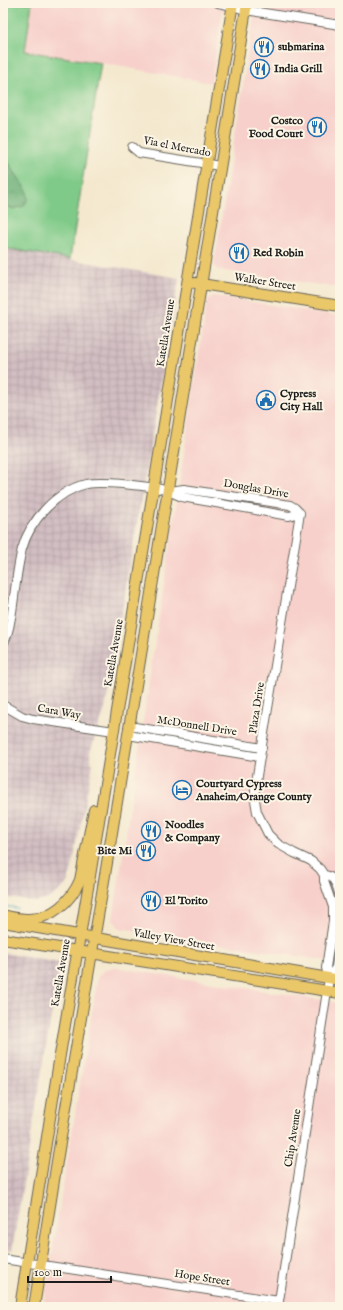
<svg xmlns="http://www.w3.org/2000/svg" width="343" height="1310" viewBox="0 0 343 1310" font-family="'IM FELL English',serif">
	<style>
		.built { fill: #f7d0cb }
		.industrial { fill: url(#industrial-grid) }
		.grass { fill: #7fca88; stroke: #4e7352 }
		.forest { fill: url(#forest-crowns); stroke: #426548 }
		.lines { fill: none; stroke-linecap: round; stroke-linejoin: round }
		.stream { stroke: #3ea9be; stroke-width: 1.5 }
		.minor-casing { stroke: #68645b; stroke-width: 10 }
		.major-casing { stroke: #68645b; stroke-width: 12 }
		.minor { stroke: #fff; stroke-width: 8 }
		.major { stroke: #eac769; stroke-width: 10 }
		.labels { text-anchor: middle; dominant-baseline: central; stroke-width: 4; stroke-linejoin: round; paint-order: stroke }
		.poi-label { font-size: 11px; font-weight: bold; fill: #1c1c1c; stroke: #fcf5e5; text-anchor: start }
		.street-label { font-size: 11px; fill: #1c1c1c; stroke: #fcf5e5 }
	</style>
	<defs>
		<pattern id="industrial-grid" width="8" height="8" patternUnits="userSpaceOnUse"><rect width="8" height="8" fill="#d2bec2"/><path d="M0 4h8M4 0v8" fill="none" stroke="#b4a3a6"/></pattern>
		<pattern id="forest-crowns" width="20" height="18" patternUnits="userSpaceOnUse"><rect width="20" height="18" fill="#67ae74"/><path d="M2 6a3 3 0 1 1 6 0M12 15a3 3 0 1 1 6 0" fill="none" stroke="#548d5e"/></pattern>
	</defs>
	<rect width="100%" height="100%" fill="#fcf5e5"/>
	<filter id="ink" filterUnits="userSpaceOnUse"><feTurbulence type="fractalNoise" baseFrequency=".025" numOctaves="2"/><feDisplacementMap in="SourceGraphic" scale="8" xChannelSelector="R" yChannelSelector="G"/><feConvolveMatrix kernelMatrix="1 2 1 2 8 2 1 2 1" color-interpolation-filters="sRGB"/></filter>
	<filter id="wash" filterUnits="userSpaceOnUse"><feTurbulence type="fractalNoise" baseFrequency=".012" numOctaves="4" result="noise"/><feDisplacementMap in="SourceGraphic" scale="16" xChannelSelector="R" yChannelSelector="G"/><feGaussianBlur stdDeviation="0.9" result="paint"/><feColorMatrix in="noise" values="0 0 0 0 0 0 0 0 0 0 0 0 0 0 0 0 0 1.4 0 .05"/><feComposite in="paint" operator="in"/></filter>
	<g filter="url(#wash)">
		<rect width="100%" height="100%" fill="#f4e9cf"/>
		<path class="built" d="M 32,3 L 224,3 L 211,83 L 101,63 L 24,51 Z
			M 256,3 L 340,3 L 340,288 L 218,270 L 214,265 Z
			M 214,296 L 340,316 L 340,963 L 119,928 L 113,919 L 207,301 Z
			M 113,967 L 340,1003 L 340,1307 L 43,1307 L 98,976 L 105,970 Z"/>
		<path class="industrial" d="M 3,248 L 179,278 L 105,709 L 90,752 L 92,768 L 71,872 L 67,883 L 60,891 L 48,899 L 36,902 L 3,897 Z
			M 3,953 L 60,963 L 12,1250 L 3,1249 Z"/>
		<path class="grass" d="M 3,3 L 32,3 L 25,51 L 101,63 L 70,259 L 3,248 Z"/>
		<path class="forest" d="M 3,154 L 27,191 L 28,199 L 24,206 L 13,209 L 3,204 Z"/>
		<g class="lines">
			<path class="stream" d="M 3,906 L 17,908"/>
		</g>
	</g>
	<g filter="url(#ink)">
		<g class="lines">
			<defs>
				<path id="minor" d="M 218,3 L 233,6 L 245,10 L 340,25
					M 132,147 L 139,153 L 220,166
					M 169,491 L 184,489 L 290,505 L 295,508 L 300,513
					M 300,513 L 255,788 L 255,800 L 257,812 L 268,834 L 278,844 L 294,853 L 311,861 L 320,869 L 324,875 L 324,881 L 333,907 L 333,921 L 326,968 L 329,979
					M 3,644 C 9,635 10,622 12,612 C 15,591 17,569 22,549 C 30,520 57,491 86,484 C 101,481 153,486 168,491 C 173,493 178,495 182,497 L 289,516 L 300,513
					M 3,705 L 22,716 L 33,719 L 114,731
					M 129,726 L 262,748
					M 128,735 L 260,757
					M 324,875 C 335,876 337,886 340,896
					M 3,1259 L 279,1301 L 327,991 L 329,979 L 336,967 L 340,937"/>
				<path id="major" d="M 195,283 L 340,306
					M 3,915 C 11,917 20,919 28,919 C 52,919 71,901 80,880 L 94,810
					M 3,922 L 340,980
					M 3,939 L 340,993
					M 20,1307 L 60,1055 L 90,876 L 233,3
					M 34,1307 L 58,1155 L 110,845 L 247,3"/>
			</defs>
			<use href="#minor" class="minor-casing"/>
			<use href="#major" class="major-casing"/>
			<use href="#minor" class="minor"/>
			<use href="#major" class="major"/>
		</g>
	</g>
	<defs>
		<symbol id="restaurant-ring" viewBox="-11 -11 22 22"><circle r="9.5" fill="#fcf5e5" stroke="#1f6fb2" stroke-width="1.5"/><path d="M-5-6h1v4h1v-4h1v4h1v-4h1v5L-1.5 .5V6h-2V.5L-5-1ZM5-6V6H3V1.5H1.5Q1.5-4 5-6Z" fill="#1f6fb2"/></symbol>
		<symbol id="civic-ring" viewBox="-11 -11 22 22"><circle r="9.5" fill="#fcf5e5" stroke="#1f6fb2" stroke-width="1.5"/><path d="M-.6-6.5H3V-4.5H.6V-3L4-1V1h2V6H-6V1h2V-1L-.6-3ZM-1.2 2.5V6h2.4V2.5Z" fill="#1f6fb2"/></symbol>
		<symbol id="hotel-ring" viewBox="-11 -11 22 22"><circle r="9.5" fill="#fcf5e5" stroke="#1f6fb2" stroke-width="1.5"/><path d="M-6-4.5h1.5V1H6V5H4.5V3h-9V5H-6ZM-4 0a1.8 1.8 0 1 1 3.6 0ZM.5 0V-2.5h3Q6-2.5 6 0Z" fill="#1f6fb2"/></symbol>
	</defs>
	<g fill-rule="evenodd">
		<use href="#restaurant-ring" x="253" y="36" width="22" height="22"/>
		<use href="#restaurant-ring" x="249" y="58" width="22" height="22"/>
		<use href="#restaurant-ring" x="306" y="116" width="22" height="22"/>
		<use href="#restaurant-ring" x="228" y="242" width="22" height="22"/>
		<use href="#civic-ring" x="255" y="389" width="22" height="22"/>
		<use href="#hotel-ring" x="171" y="779" width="22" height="22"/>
		<use href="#restaurant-ring" x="140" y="820" width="22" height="22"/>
		<use href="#restaurant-ring" x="135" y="840" width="22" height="22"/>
		<use href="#restaurant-ring" x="140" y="890" width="22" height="22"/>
	</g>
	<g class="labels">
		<g class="poi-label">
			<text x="278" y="47">submarina</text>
			<text x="274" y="69">India Grill</text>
			<text x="303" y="121" text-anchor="end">Costco<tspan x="303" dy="13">Food Court</tspan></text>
			<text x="253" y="253">Red Robin</text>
			<text x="280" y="394">Cypress<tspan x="280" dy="13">City Hall</tspan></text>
			<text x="196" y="784">Courtyard Cypress<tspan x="196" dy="13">Anaheim/Orange County</tspan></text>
			<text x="165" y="825">Noodles<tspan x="165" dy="13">&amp; Company</tspan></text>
			<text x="132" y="851" text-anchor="end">Bite Mi</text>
			<text x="165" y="901">El Torito</text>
		</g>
		<g class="street-label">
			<text transform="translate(177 147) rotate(11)">Via el Mercado</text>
			<text transform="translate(265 282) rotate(9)">Walker Street</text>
			<text transform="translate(166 333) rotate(-81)">Katella Avenue</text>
			<text transform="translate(256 489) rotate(10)">Douglas Drive</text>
			<text transform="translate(114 653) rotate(-80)">Katella Avenue</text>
			<text transform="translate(257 708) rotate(-81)">Plaza Drive</text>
			<text transform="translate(59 712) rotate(10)">Cara Way</text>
			<text transform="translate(197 726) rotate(9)">McDonnell Drive</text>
			<text transform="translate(174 940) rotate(10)">Valley View Street</text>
			<text transform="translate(61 973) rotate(-80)">Katella Avenue</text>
			<text transform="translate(293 1138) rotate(-81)">Chip Avenue</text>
			<text transform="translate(202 1278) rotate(9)">Hope Street</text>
		</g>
	</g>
	<rect width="343" height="1310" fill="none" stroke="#fcf5e5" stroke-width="16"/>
	<path d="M28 1276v6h83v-6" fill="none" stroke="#1c1c1c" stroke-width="2"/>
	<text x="34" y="1276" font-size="12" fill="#1c1c1c" stroke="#fcf5e5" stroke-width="3" paint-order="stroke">100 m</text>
</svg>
